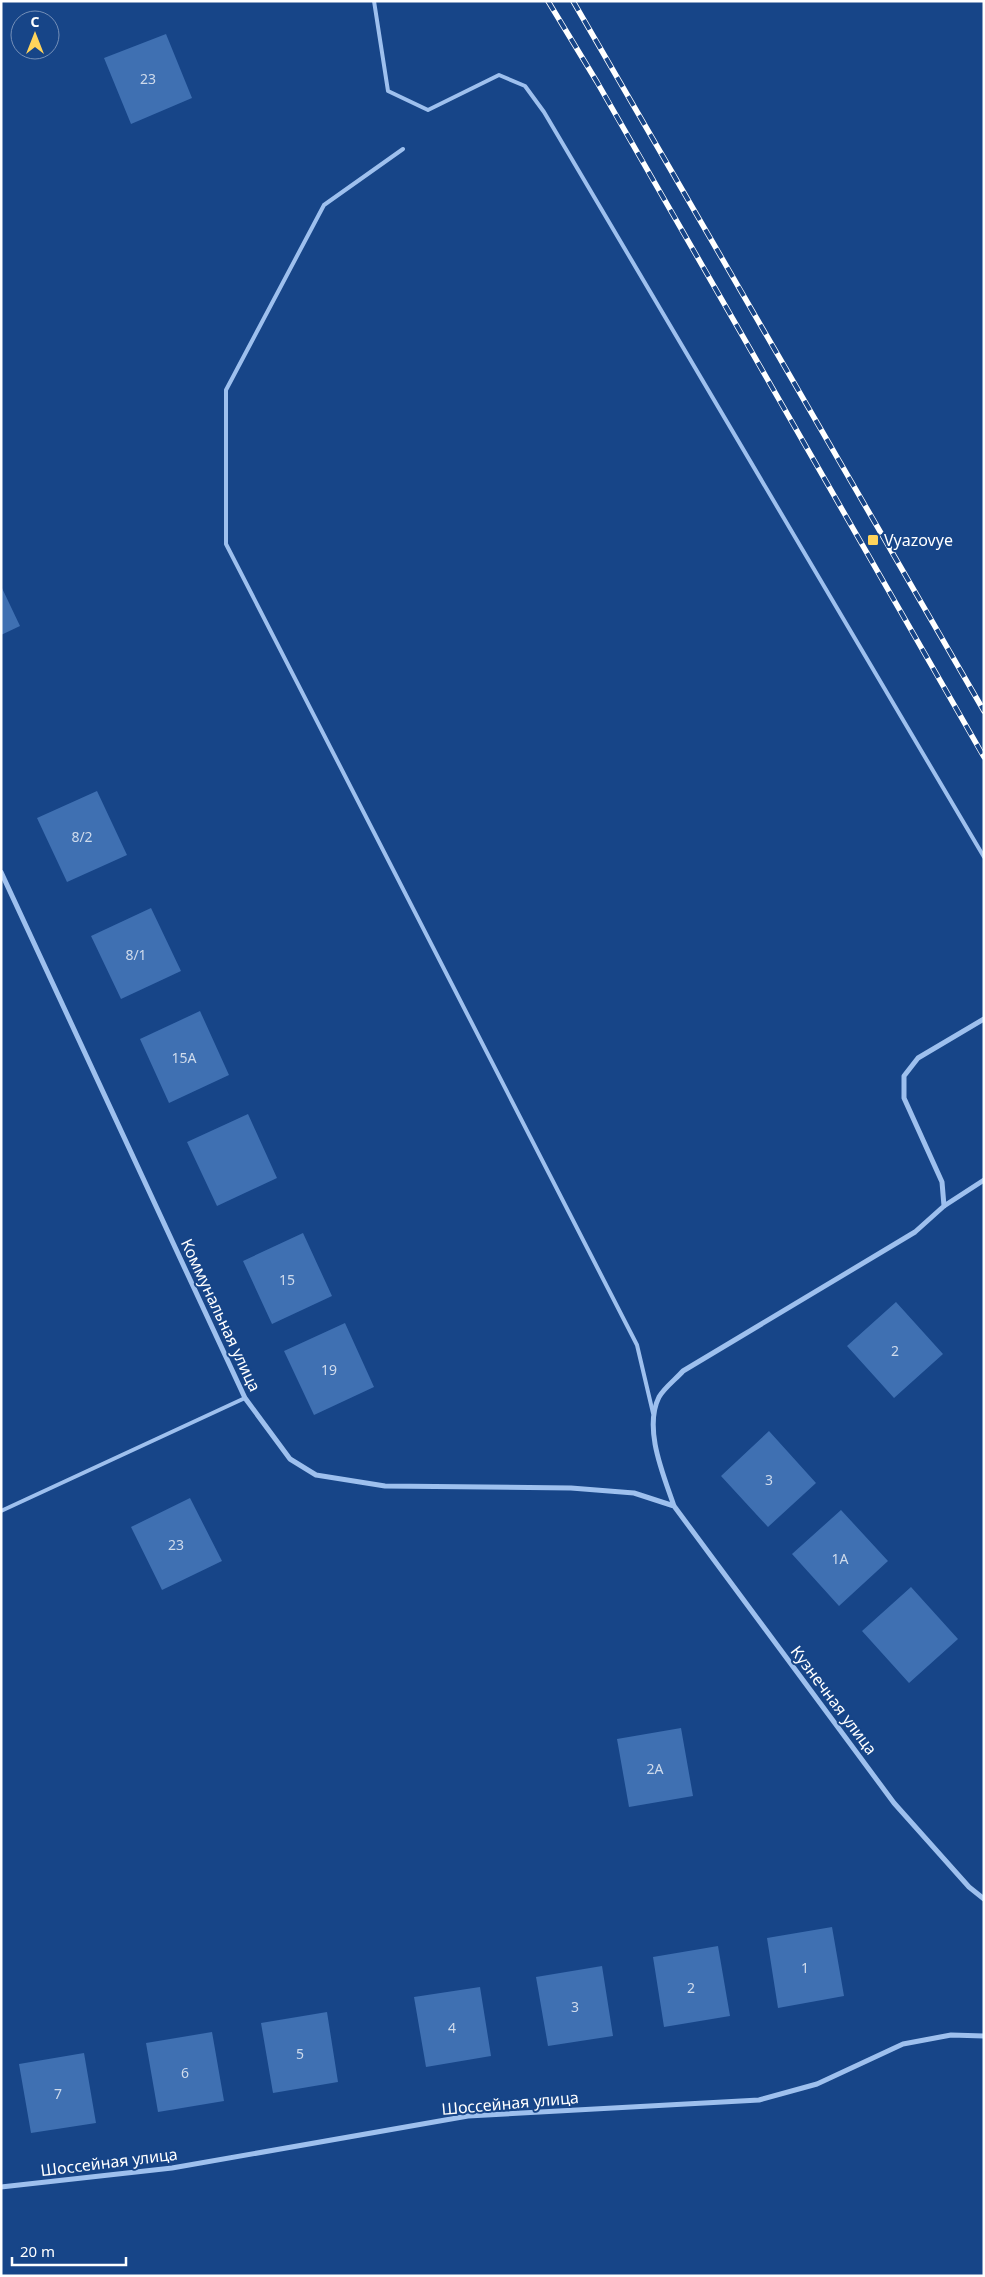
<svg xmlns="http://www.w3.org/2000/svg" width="985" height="2277" viewBox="0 0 985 2277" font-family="'Noto Sans',sans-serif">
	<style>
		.building { fill: #3f70b2 }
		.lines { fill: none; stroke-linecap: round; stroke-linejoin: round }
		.lane { stroke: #9ec0ee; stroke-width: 4 }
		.street { stroke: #9ec0ee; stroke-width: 5 }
		.rail-casing { stroke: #fff; stroke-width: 5.5 }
		.rail { stroke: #174588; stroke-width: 4; stroke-dasharray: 11; stroke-linecap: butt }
		.poi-dot { fill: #ffd45b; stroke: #174588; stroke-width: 2 }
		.labels { text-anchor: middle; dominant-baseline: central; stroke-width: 4; stroke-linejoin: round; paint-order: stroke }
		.number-label { font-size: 14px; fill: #cfdbec }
		.poi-label { font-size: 16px; fill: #fff; stroke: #174588; text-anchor: start }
		.street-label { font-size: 16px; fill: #fff; stroke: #174588 }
	</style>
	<rect width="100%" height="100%" fill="#174588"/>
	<path class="building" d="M 166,34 L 192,98 L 131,124 L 104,58 Z
		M 1,586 L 20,626 L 1,635 Z
		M 97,791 L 127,855 L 67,882 L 37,818 Z
		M 151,908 L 181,971 L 121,999 L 91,936 Z
		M 200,1011 L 229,1075 L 169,1103 L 140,1039 Z
		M 248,1114 L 277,1178 L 217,1206 L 187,1142 Z
		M 303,1233 L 332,1296 L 272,1324 L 243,1261 Z
		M 896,1302 L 943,1354 L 894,1398 L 847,1346 Z
		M 345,1323 L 374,1387 L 314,1415 L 284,1351 Z
		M 769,1431 L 816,1483 L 768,1527 L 721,1476 Z
		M 190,1498 L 222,1561 L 162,1590 L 131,1527 Z
		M 841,1510 L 888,1561 L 839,1606 L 792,1554 Z
		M 911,1587 L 958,1639 L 909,1683 L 862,1631 Z
		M 681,1728 L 693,1796 L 629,1807 L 617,1739 Z
		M 832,1927 L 844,1996 L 778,2008 L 767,1938 Z
		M 718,1946 L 730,2016 L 664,2027 L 653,1957 Z
		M 602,1966 L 613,2036 L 548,2046 L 536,1977 Z
		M 480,1987 L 491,2056 L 426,2067 L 414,1997 Z
		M 327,2012 L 338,2082 L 273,2093 L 261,2023 Z
		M 212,2032 L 224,2101 L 158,2112 L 146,2043 Z
		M 84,2053 L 96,2123 L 31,2133 L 19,2064 Z"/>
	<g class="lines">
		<path class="lane" d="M 374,1 L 388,91 L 428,110 L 499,75 L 525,86 L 544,112 L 984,857
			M 403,149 L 324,205 L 226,390 L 226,544 L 637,1345 L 653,1413
			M 1,1511 L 245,1398"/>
		<path class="street" d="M 1,872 L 245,1398 L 290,1459 L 316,1475 L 385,1486 L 571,1488 L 634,1493 L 674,1506
			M 984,1180 L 944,1206 L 915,1232 L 683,1371 C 676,1379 664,1388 659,1397 C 643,1429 664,1476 674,1506 L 894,1803 L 969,1887 L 984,1899
			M 944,1206 L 942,1182 L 904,1098 L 904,1076 L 918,1058 L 984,1019
			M 1,2187 L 172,2168 L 468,2116 L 759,2100 L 817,2084 L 903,2044 L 951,2035 L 984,2036"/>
		<defs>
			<path id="rail" d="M 548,1 L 597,82 L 984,757
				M 573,1 L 984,711"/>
		</defs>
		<use href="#rail" class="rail-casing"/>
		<use href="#rail" class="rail"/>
	</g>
	<rect class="poi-dot" x="867" y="534" width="12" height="12" rx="2.5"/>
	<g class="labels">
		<g class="number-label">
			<text x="148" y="78">23</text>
			<text x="82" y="836">8/2</text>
			<text x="136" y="954">8/1</text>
			<text x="184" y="1057">15А</text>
			<text x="287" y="1279">15</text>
			<text x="895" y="1350">2</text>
			<text x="329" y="1369">19</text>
			<text x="769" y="1479">3</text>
			<text x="176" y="1544">23</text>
			<text x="840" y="1558">1А</text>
			<text x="655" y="1768">2А</text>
			<text x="805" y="1967">1</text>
			<text x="691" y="1987">2</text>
			<text x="575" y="2006">3</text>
			<text x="452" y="2027">4</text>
			<text x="300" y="2053">5</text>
			<text x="185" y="2072">6</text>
			<text x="58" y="2093">7</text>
		</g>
		<g class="poi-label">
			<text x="884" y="540">Vyazovye</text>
		</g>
		<g class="street-label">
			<text transform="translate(221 1315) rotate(65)">Коммунальная улица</text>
			<text transform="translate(834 1700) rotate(53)">Кузнечная улица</text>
			<text transform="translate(510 2103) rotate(-5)">Шоссейная улица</text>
			<text transform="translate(109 2162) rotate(-7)">Шоссейная улица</text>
		</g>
	</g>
	<rect width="985" height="2277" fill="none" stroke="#ffffff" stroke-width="5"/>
	<g transform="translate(35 35)"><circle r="24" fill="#174588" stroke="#748fb8"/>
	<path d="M0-4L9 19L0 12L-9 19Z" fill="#ffd45b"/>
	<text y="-8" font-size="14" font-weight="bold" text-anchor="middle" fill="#ffffff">С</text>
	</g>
	<path d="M12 2257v8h114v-8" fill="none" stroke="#ffffff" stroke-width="2.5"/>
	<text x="20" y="2257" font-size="15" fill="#ffffff" stroke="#174588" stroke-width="4" paint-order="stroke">20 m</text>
</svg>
